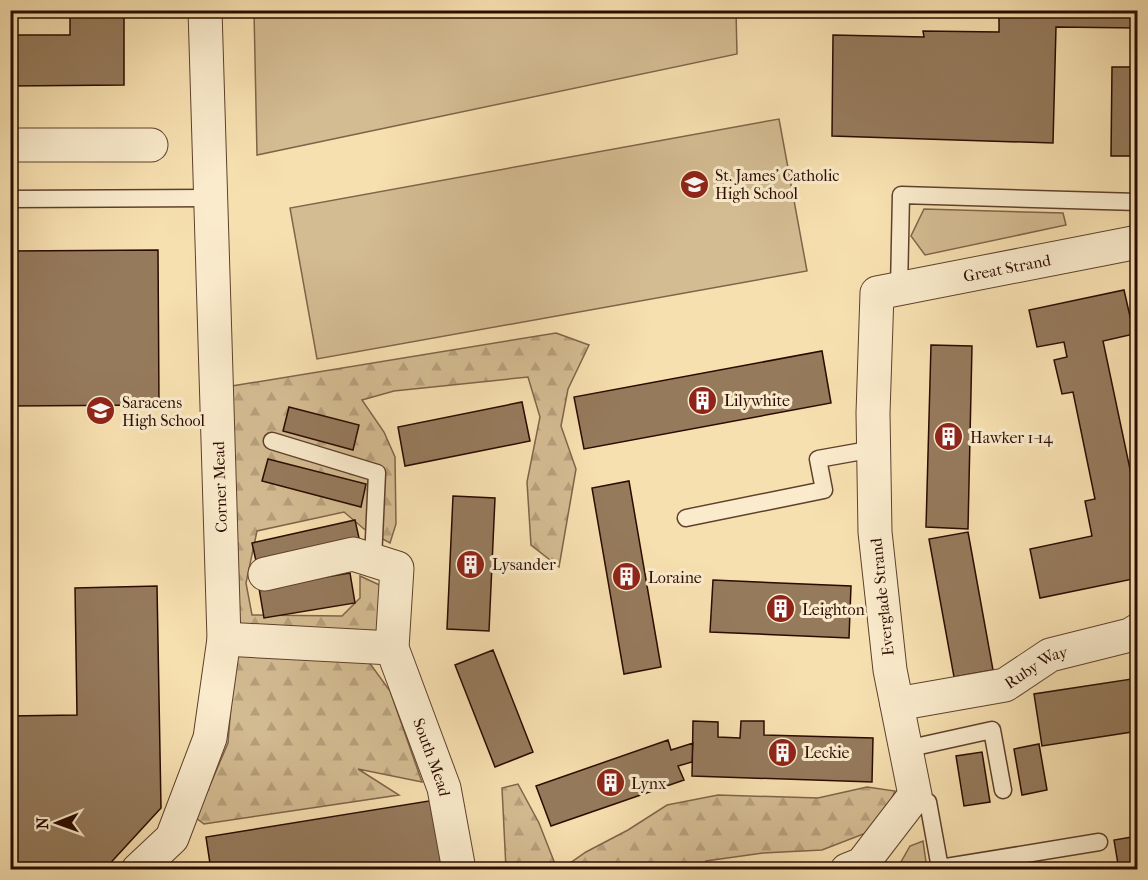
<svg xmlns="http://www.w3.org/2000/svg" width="1148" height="880" viewBox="0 0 1148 880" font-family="'IM FELL French Canon',serif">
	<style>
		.green { fill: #d4bc92; stroke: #806449; stroke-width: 1.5 }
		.forest { fill: url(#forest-firs); stroke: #806449; stroke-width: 1.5 }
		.building { fill: #957a5c; stroke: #2b0b00; stroke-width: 1.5 }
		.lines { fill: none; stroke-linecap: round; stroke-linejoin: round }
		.service-casing { stroke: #5e402c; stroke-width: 19 }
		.minor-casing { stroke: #5e402c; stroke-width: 35 }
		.service { stroke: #faebcc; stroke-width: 16 }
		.minor { stroke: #faebcc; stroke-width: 33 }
		.labels { text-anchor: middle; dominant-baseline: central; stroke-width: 6; stroke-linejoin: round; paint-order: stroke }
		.poi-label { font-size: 16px; fill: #2b0b00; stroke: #faebcc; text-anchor: start }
		.street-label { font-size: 16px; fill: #2b0b00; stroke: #faebcc }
	</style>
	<defs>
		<pattern id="forest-firs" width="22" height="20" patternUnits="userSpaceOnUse" patternTransform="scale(1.5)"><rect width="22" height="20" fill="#d4bc92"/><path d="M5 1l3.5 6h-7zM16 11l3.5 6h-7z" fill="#b6a07c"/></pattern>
	</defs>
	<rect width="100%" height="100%" fill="#f7e0b0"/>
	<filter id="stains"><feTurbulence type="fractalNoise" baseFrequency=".00333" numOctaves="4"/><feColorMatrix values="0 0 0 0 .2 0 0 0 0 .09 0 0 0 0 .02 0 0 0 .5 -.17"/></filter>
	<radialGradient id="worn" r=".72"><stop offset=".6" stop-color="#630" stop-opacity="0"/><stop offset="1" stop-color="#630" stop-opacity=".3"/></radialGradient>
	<path class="green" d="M 254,11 L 736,11 L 737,54 L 257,155 Z
		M 779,119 L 807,271 L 317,359 L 290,208 Z
		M 924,209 L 1063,213 L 1066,225 L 925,255 L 911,236 Z
		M 923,841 L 927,869 L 897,869 L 910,846 Z"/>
	<path class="forest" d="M 556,333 L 589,345 L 568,389 L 561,426 L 576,469 L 559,567 L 531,545 L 527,482 L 540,417 L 528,377 L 394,391 L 362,400 L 384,432 L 395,457 L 396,524 L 390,543 L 364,529 L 344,512 L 257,531 L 246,583 L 252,615 L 342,616 L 360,598 L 360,576 L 384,587 L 387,616 L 374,635 L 236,632 L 226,387 Z
		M 235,655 L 366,658 L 390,691 L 422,782 L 358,769 L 399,795 L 204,824 L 196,818 L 228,743 Z
		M 518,784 L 539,823 L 557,869 L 506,869 L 502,788 Z
		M 867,787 L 895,791 L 879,828 L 822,850 L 763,853 L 706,861 L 701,869 L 560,870 L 586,852 L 628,830 L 667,805 L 718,795 L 818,798 Z"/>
	<path class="building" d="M 70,10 L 124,10 L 124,85 L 10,86 L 10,35 L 70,35 Z
		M 999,10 L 1138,10 L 1138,28 L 1056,27 L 1053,143 L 832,136 L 833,35 L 924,37 L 923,31 L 999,32 Z
		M 1112,67 L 1138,67 L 1138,156 L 1111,156 Z
		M 158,250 L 159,405 L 10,406 L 10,251 Z
		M 1124,290 L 1134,334 L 1103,341 L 1138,507 L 1138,578 L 1040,598 L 1030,549 L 1092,536 L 1085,501 L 1095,499 L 1073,392 L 1062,394 L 1054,360 L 1067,357 L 1064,342 L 1037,347 L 1029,310 Z
		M 931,345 L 972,346 L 968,529 L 926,527 Z
		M 822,351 L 831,403 L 584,449 L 574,397 Z
		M 522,402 L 530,441 L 405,466 L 398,427 Z
		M 289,407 L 359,425 L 353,450 L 283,431 Z
		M 268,459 L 366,484 L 361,507 L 262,481 Z
		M 629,481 L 661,667 L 624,674 L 592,488 Z
		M 453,496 L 495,498 L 489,631 L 447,629 Z
		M 355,520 L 359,538 L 256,561 L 252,543 Z
		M 968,532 L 993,670 L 954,677 L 929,539 Z
		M 350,573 L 355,603 L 264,618 L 259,588 Z
		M 713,580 L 851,586 L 849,638 L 710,632 Z
		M 157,586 L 161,808 L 104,870 L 10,870 L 10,716 L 77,715 L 75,588 Z
		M 493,650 L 533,752 L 495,767 L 455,665 Z
		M 1138,678 L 1138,731 L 1042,746 L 1034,694 Z
		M 693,721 L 718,722 L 718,737 L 740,738 L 741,721 L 764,721 L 764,735 L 873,738 L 872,782 L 692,776 Z
		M 668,740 L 671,750 L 693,743 L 692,762 L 678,766 L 684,780 L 551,826 L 536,786 Z
		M 1039,744 L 1047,790 L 1022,795 L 1014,749 Z
		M 982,752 L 990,802 L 964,806 L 956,756 Z
		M 441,799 L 452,870 L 211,870 L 206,837 Z
		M 1138,836 L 1138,870 L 1119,870 L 1114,840 Z"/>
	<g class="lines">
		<defs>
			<path id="service" d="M 10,199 L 211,198
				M 899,289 L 901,195 L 1138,202
				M 272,441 L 377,473 L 373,560
				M 686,518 L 824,490 L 818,459 L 874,449
				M 906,749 L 992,730 L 1003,790
				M 915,795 L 928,802 L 940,868 L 1099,842"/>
			<g id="minor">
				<path d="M 10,145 L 151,145"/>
				<path id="s1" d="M 265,574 L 353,554 L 397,568 L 392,648 L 444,788 L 459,870"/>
				<path d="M 224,639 L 392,648"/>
				<path id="s2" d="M 897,704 L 1005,685 L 1050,655 L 1130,635 L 1138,630"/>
				<path d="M 138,870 L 172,838 L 210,738 L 224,639 L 205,10"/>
				<path id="s3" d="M 847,870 L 862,864 L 915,795 L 890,670 L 875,532 L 873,413 L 877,293 L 1138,242"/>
			</g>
		</defs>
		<use href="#service" class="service-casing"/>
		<use href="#minor" class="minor-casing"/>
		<use href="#service" class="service"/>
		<use href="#minor" class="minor"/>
	</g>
	<defs>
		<symbol id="school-disc" viewBox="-11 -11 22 22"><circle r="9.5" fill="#8f2418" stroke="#faebcc"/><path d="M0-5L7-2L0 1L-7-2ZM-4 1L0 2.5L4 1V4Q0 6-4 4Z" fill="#fff"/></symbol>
		<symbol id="building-disc" viewBox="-11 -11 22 22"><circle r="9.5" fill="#8f2418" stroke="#faebcc"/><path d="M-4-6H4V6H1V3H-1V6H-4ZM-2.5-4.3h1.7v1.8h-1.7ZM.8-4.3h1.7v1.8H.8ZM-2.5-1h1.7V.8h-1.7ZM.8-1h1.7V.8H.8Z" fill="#fff"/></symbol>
	</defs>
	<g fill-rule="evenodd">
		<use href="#school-disc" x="678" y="168" width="33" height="33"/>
		<use href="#building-disc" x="686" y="384" width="33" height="33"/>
		<use href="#school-disc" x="84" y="394" width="33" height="33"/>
		<use href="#building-disc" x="932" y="420" width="33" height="33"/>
		<use href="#building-disc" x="454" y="548" width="33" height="33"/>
		<use href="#building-disc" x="610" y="560" width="33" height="33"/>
		<use href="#building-disc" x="764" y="592" width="33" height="33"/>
		<use href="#building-disc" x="766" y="736" width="33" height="33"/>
		<use href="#building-disc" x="594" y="766" width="33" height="33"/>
	</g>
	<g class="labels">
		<g class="poi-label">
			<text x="715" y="175">St. James' Catholic<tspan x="715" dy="18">High School</tspan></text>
			<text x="724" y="400">Lilywhite</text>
			<text x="122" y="402">Saracens<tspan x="122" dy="18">High School</tspan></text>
			<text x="970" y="437">Hawker 1-14</text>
			<text x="492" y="564">Lysander</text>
			<text x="648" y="577">Loraine</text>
			<text x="802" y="609">Leighton</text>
			<text x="804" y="752">Leckie</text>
			<text x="631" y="783">Lynx</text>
		</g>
		<g class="street-label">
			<text stroke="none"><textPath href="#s3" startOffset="741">Great Strand</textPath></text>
			<text transform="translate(220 487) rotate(-92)">Corner Mead</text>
			<text transform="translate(882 597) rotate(-96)">Everglade Strand</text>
			<text stroke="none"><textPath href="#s2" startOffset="146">Ruby Way</textPath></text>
			<text stroke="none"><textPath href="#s1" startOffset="333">South Mead</textPath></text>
		</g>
	</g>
	<rect width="1148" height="880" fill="none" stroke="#f7e0b0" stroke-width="36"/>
	<rect x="12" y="12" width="1124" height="856" fill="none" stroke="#2b0b00" stroke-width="3"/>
	<rect x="18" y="18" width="1112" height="844" fill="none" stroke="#2b0b00" stroke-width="1.5"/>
	<g transform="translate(57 823) rotate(269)" stroke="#faebcc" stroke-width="4.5" paint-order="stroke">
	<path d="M0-4.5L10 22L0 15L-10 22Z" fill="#2b0b00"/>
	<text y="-9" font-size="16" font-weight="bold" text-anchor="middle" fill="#2b0b00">N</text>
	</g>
	<rect width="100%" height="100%" filter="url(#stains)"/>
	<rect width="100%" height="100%" fill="url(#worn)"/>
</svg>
